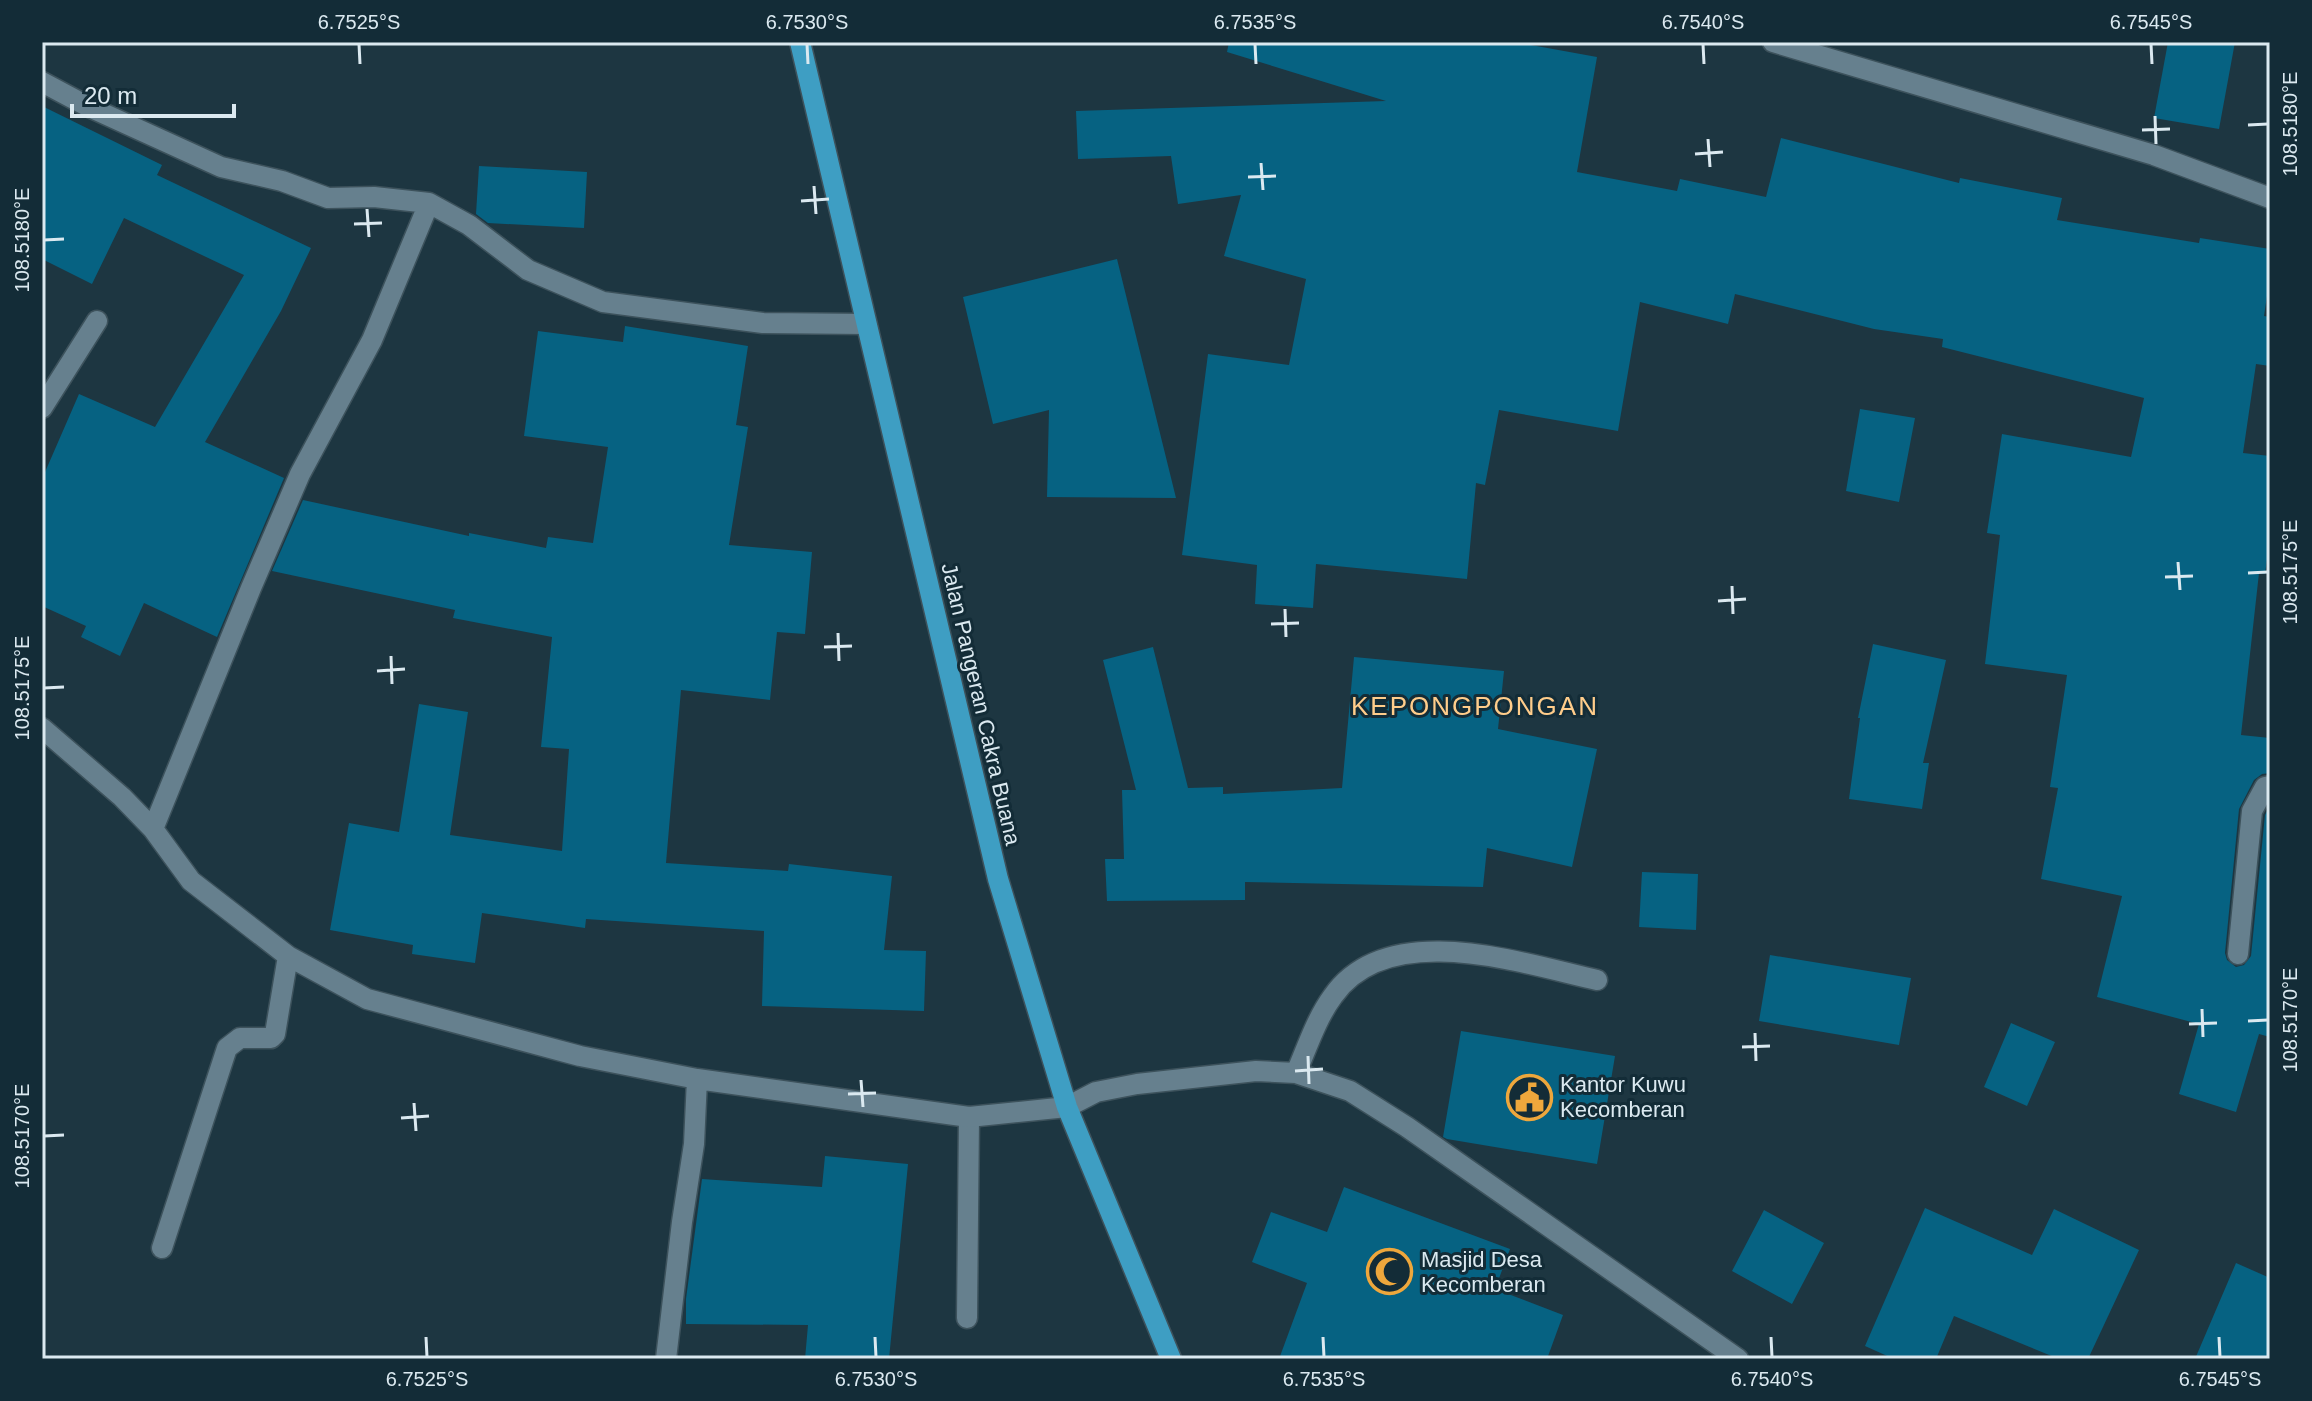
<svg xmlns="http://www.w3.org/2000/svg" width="2312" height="1401" viewBox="0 0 2312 1401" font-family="Helvetica,sans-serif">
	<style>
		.building { fill: #066282 }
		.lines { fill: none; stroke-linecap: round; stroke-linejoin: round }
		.lane-casing { stroke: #3d525c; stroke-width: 23 }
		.street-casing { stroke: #3d525c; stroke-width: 23 }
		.primary-casing { stroke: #3d525c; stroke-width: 23 }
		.lane { stroke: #66808e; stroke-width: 20 }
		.street { stroke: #66808e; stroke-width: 20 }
		.primary { stroke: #3e9ec3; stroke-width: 20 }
		.ticks { fill: none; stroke: #dbe9f0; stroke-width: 3 }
		.labels { text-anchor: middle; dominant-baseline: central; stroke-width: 6; stroke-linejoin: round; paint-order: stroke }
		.street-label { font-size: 22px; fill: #dbe9f0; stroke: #132c37 }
		.poi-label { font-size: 22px; fill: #dbe9f0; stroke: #132c37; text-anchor: start }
		.quarter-label { font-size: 26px; letter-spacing: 2px; fill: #ffcd8b; stroke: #132c37 }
		.neatline { fill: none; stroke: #dbe9f0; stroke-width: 3 }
		.ticks-label { font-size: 20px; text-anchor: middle; fill: #dbe9f0 }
	</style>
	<rect width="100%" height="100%" fill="#1d3641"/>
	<path class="building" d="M 1229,42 L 1514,42 L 1597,57 L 1577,172 L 1677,191 L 1680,179 L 1766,197 L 1781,138 L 1959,183 L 1960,178 L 2062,198 L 2057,220 L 2199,243 L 2200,238 L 2270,249 L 2270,276 L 2264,316 L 2270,317 L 2270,366 L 2256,364 L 2243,453 L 2270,456 L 2270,537 L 2265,574 L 2259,573 L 2241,735 L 2270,738 L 2270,773 L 2262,774 L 2254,780 L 2239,809 L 2225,953 L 2227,960 L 2236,967 L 2244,965 L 2251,956 L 2265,815 L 2270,805 L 2270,1037 L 2259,1034 L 2236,1112 L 2179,1094 L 2199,1024 L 2097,997 L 2122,896 L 2041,879 L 2058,788 L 2050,787 L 2067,675 L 1985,664 L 2000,535 L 1987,533 L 2002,434 L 2131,457 L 2144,398 L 1942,347 L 1943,339 L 1874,329 L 1735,294 L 1728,324 L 1640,302 L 1618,431 L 1499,410 L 1485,485 L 1476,483 L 1467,579 L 1316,564 L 1313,608 L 1255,604 L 1257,565 L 1182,555 L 1208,354 L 1289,365 L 1306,279 L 1224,256 L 1241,195 L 1178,204 L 1171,156 L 1078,159 L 1076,111 L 1386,101 L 1227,52 Z
		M 2168,42 L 2235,42 L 2219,129 L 2154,118 Z
		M 42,106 L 162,165 L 157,175 L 311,248 L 281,311 L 205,442 L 284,478 L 217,637 L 144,603 L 120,656 L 81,637 L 86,626 L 42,606 L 42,479 L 79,394 L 155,427 L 244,275 L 124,218 L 92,284 L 42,259 Z
		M 479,166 L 587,172 L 584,228 L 488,223 L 476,214 Z
		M 1117,259 L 1176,498 L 1047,497 L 1049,410 L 993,424 L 963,297 Z
		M 625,326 L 748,346 L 736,425 L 748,427 L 729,545 L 812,552 L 805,634 L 777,632 L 770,700 L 681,690 L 666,863 L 788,871 L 789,864 L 892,876 L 884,950 L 926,951 L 924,1011 L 762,1006 L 764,931 L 586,919 L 585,928 L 482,913 L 475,963 L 412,954 L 413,945 L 330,930 L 349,823 L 399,832 L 419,704 L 468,712 L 450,835 L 562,851 L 569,749 L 541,747 L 552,637 L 453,618 L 455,610 L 272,571 L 303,500 L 469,536 L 469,533 L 546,548 L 548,537 L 593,543 L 608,447 L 524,436 L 538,331 L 623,342 Z
		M 1860,409 L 1915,418 L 1899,502 L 1846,491 Z
		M 1873,644 L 1946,660 L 1923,763 L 1929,763 L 1922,809 L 1849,799 L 1860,718 L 1858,718 Z
		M 1153,647 L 1188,788 L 1223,787 L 1223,794 L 1342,788 L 1354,657 L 1504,671 L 1498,729 L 1597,749 L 1572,867 L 1487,848 L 1483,887 L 1245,882 L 1245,900 L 1107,901 L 1105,859 L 1124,859 L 1122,790 L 1136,790 L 1103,660 Z
		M 1642,872 L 1698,874 L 1696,930 L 1639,927 Z
		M 1770,955 L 1911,978 L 1899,1045 L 1759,1021 Z
		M 2011,1023 L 2055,1042 L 2027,1106 L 1984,1087 Z
		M 1461,1031 L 1615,1056 L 1597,1164 L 1447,1139 L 1443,1137 Z
		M 825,1156 L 908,1164 L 889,1359 L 805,1359 L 808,1325 L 686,1324 L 686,1299 L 702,1179 L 822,1187 Z
		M 1344,1187 L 1510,1249 L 1495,1289 L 1563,1315 L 1547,1359 L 1279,1359 L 1307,1283 L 1252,1262 L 1271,1212 L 1327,1232 Z
		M 1925,1208 L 2032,1255 L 2054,1209 L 2139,1250 L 2088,1359 L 2059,1359 L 1954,1316 L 1936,1359 L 1894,1359 L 1865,1346 Z
		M 1764,1210 L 1824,1243 L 1792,1304 L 1732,1271 Z
		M 2236,1263 L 2270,1278 L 2270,1359 L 2195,1359 Z"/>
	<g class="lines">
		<defs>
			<path id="lane" d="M 967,1318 L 969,1117"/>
			<path id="street" d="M 1773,42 L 2154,155 L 2270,198
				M 42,82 L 87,106 L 221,167 L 282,181 L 328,198 L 374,197 L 429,203 L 469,225 L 528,270 L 603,302 L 763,323 L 866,324
				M 42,408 L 97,321
				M 42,728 L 122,797 L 153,829 L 191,881 L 288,956 L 367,999 L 580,1056 L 697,1079 L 969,1117 L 1067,1107 L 1096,1092 L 1137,1084 L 1256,1071 L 1296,1073 L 1350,1091 L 1407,1127 L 1738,1359
				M 153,829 L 251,588 L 300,474 L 372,340 L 429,203
				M 2238,954 L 2252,811 L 2265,787 L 2270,786
				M 1296,1073 C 1307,1048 1316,1019 1333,996 C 1388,918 1521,963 1597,980
				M 162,1248 L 227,1048 L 240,1038 L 271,1038 L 275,1034 L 288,956
				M 666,1359 L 682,1222 L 694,1144 L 697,1079"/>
			<path id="primary" d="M 800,42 L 998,879 L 1067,1107 L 1171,1359"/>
		</defs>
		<use href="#lane" class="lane-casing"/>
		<use href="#street" class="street-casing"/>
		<use href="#primary" class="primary-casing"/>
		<use href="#lane" class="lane"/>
		<use href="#street" class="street"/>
		<use href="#primary" class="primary"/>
	</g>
	<path class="ticks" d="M 359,44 L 360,64M 807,44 L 808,64M 1255,44 L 1256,64M 1703,44 L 1704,64M 2151,44 L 2152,64M 2155,116 L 2156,144M 2248,125 L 2268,124M 2142,130 L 2170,129M 1708,139 L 1710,167M 1695,154 L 1723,152M 1261,163 L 1263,190M 1248,177 L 1276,176M 814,186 L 816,214M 801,201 L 829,199M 367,209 L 369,237M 354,224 L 382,223M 44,240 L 64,239M 2178,562 L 2180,590M 2248,573 L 2268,572M 2165,577 L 2193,576M 1732,586 L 1733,614M 1718,601 L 1746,599M 1285,609 L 1286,637M 1271,624 L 1299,623M 838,633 L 839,661M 824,647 L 852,646M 391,656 L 392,684M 377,671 L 405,669M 44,688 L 64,687M 2202,1009 L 2203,1037M 2248,1021 L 2268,1020M 2189,1024 L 2217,1023M 1755,1033 L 1756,1061M 1742,1047 L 1770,1046M 1308,1056 L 1309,1084M 1295,1071 L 1323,1069M 861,1080 L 863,1107M 848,1094 L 876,1093M 414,1103 L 416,1131M 401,1118 L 429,1116M 44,1136 L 64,1135M 426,1337 L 427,1357M 875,1337 L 876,1357M 1323,1337 L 1324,1357M 1771,1337 L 1772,1357M 2219,1337 L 2220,1357"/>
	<defs>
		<symbol id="civic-ring" viewBox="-11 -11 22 22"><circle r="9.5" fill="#132c37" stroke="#eea73c" stroke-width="1.5"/><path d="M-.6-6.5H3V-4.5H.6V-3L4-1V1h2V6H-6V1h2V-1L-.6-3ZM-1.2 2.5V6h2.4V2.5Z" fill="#eea73c"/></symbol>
		<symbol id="mosque-ring" viewBox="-11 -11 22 22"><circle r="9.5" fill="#132c37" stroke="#eea73c" stroke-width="1.5"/><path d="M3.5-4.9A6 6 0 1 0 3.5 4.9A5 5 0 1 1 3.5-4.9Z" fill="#eea73c"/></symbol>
	</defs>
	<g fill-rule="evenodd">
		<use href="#civic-ring" x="1504" y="1072" width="51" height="51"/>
		<use href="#mosque-ring" x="1364" y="1246" width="51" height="51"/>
	</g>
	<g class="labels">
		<g class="street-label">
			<text transform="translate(981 704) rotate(77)">Jalan Pangeran Cakra Buana</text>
		</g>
		<g class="poi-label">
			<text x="1560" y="1084">Kantor Kuwu<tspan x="1560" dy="25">Kecomberan</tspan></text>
			<text x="1421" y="1259">Masjid Desa<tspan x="1421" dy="25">Kecomberan</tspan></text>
		</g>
		<g class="quarter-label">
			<text x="1475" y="706">KEPONGPONGAN</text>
		</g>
	</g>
	<rect width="2312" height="1401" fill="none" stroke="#132c37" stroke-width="88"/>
	<path d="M72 104v12h162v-12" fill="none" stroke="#dbe9f0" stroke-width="4"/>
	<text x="84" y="104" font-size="24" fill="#dbe9f0" stroke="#132c37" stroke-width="6" paint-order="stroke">20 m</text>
	<rect x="44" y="44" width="2224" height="1313" class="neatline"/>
	<g class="ticks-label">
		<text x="359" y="29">6.7525°S</text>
		<text x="807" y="29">6.7530°S</text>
		<text x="1255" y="29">6.7535°S</text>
		<text x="1703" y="29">6.7540°S</text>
		<text x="2151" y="29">6.7545°S</text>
		<text transform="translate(2290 124) rotate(-90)" y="7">108.5180°E</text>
		<text transform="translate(22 240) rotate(-90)" y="7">108.5180°E</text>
		<text transform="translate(2290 572) rotate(-90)" y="7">108.5175°E</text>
		<text transform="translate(22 688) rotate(-90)" y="7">108.5175°E</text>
		<text transform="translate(2290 1020) rotate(-90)" y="7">108.5170°E</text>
		<text transform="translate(22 1136) rotate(-90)" y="7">108.5170°E</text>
		<text x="427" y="1386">6.7525°S</text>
		<text x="876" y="1386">6.7530°S</text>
		<text x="1324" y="1386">6.7535°S</text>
		<text x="1772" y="1386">6.7540°S</text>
		<text x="2220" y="1386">6.7545°S</text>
	</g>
</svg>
